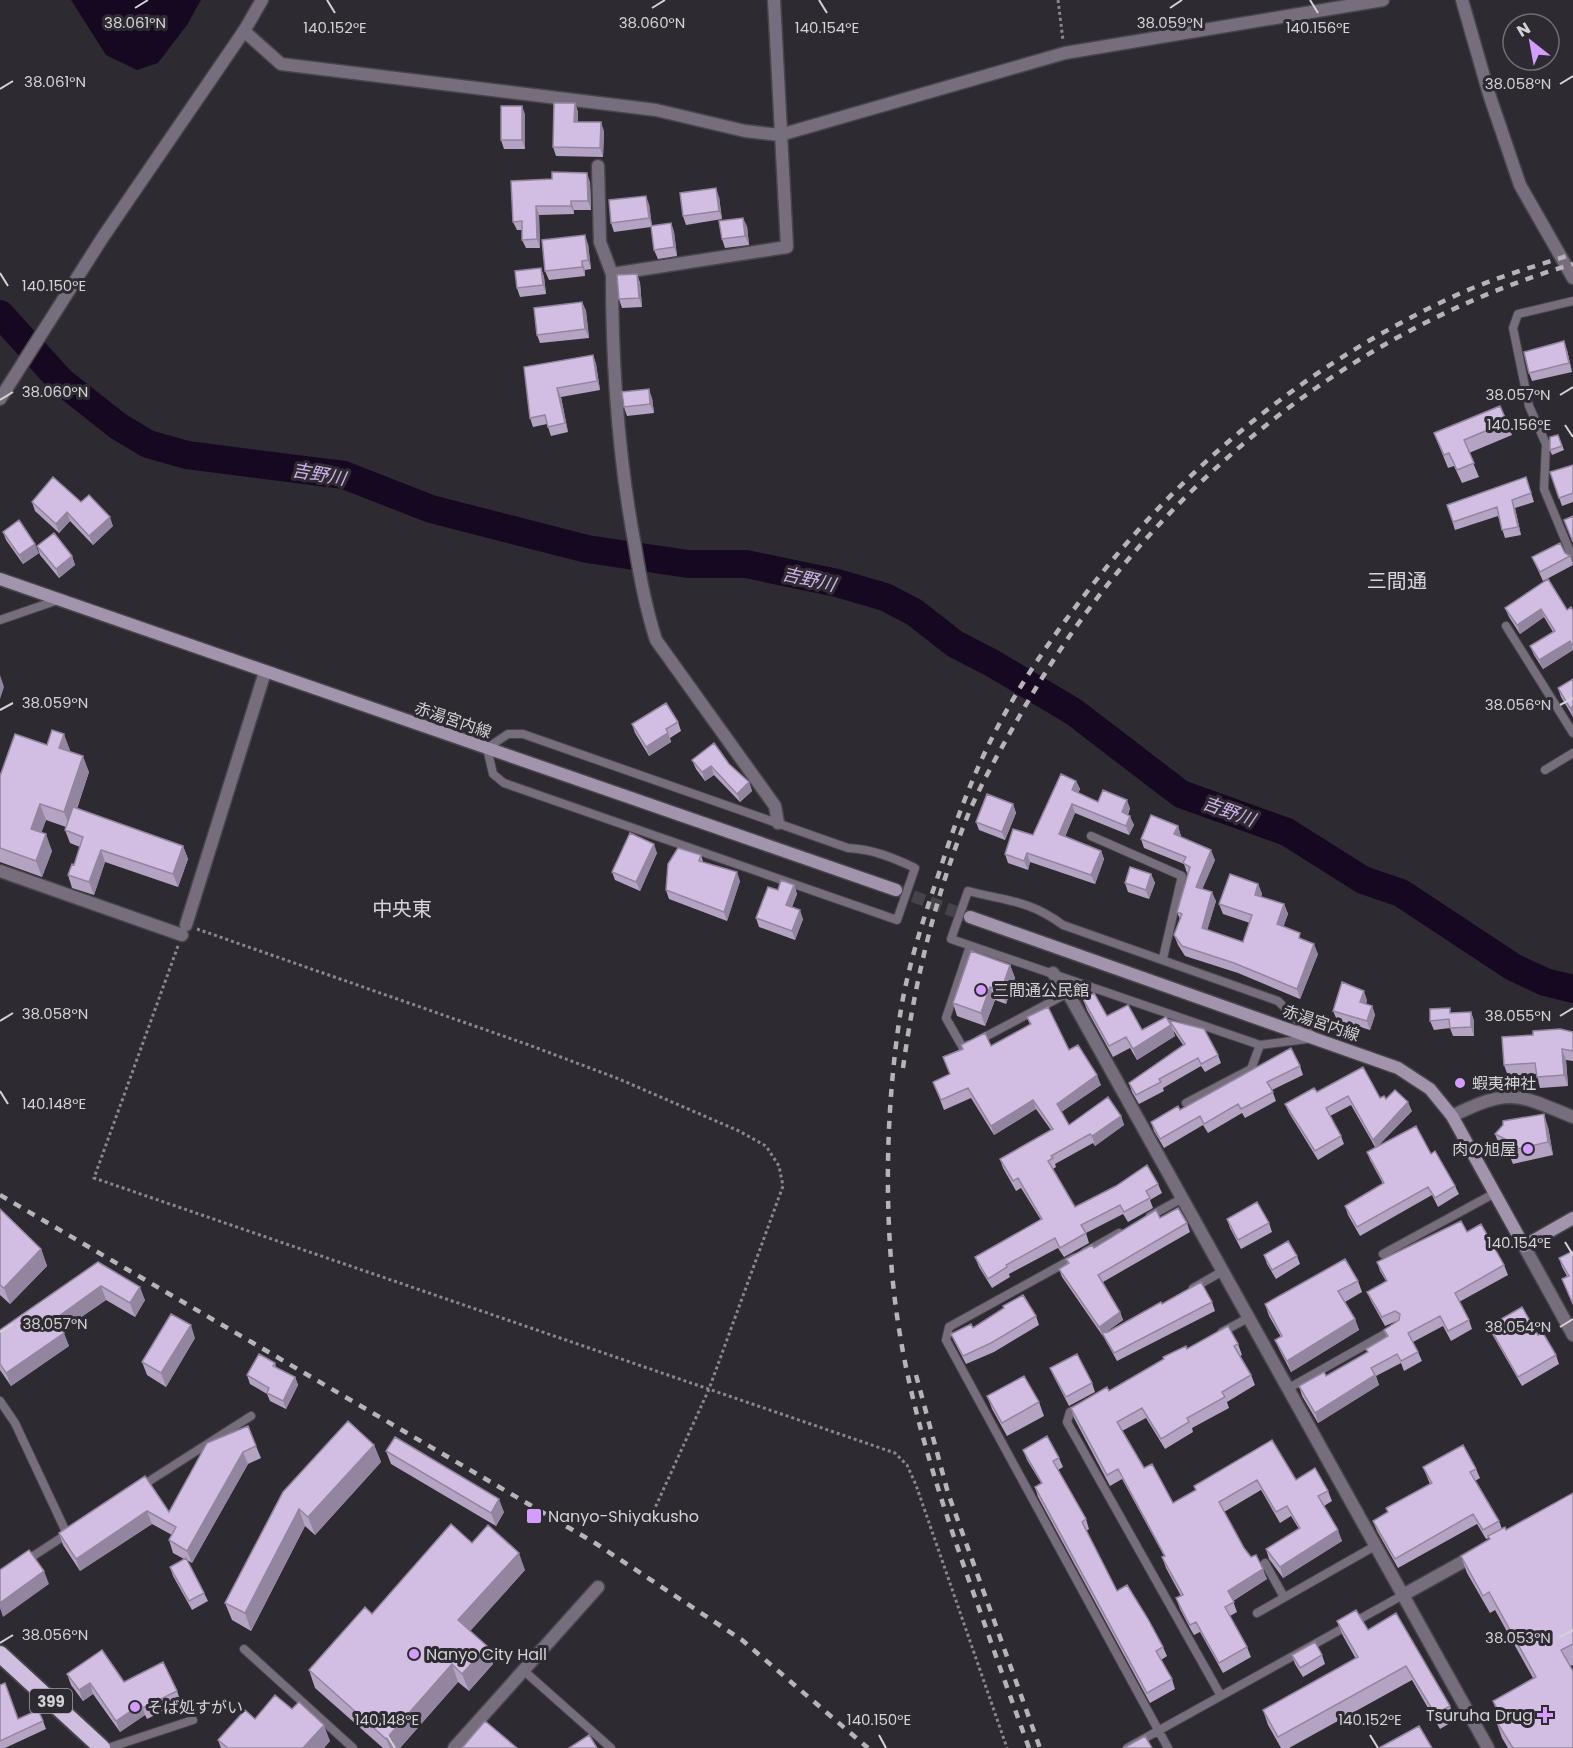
<svg xmlns="http://www.w3.org/2000/svg" width="1573" height="1748" viewBox="0 0 1573 1748" font-family="Poppins,'Noto Sans JP',sans-serif">
	<style>
		.water { fill: #170822 }
		.lines { fill: none; stroke-linecap: round; stroke-linejoin: round }
		.river { stroke: #170822; stroke-width: 28 }
		.secondary-tunnel { stroke: #47434a; stroke-width: 12; stroke-dasharray: 12 6; stroke-linecap: butt }
		.service-casing { stroke: #49454c; stroke-width: 10 }
		.minor-casing { stroke: #49454c; stroke-width: 15 }
		.tertiary-casing { stroke: #49454c; stroke-width: 15 }
		.secondary-casing { stroke: #49454c; stroke-width: 15 }
		.trunk-casing { stroke: #49454c; stroke-width: 20 }
		.path { stroke: #8a868c; stroke-width: 3; stroke-dasharray: 3 3; stroke-linecap: butt }
		.service { stroke: #766e7d; stroke-width: 8 }
		.minor { stroke: #766e7d; stroke-width: 12 }
		.tertiary { stroke: #766e7d; stroke-width: 12 }
		.secondary { stroke: #a194ac; stroke-width: 12 }
		.trunk { stroke: #d0bee0; stroke-width: 16 }
		.rail { stroke: #b7b4b9; stroke-width: 4.5; stroke-dasharray: 8 8; stroke-linecap: butt }
		.wall { fill: #b5a3c3 }
		.shaded-wall { fill: #93859f }
		.building { fill: #d2bee3; stroke: #93859f; stroke-width: 1.5 }
		.ticks { fill: none; stroke: #d5d2d7; stroke-width: 2 }
		.poi-dot { fill: #d39cfd; stroke: #2e2a31; stroke-width: 2 }
		.labels { text-anchor: middle; dominant-baseline: central; stroke-width: 6; stroke-linejoin: round; paint-order: stroke }
		.shield { fill: #2e2a31; stroke: #a3a0a5; stroke-width: 1.5 }
		.shield-label { font-size: 15px; font-weight: bold; fill: #d5d2d7 }
		.street-label { font-size: 16px; fill: #d5d2d7; stroke: #2e2a31 }
		.poi-label { font-size: 16px; fill: #d5d2d7; stroke: #2e2a31; text-anchor: start }
		.water-label { font-size: 18px; font-style: italic; fill: #d0b1ea; stroke: #2e2a31 }
		.quarter-label { font-size: 20px; fill: #d9d4de; stroke: #2e2a31 }
		.ticks-label { font-size: 15px; text-anchor: middle; fill: #d5d2d7; stroke: #2e2a31; stroke-width: 6; stroke-linejoin: round; paint-order: stroke }
	</style>
	<rect width="100%" height="100%" fill="#2e2a31"/>
	<path class="water" d="M 71,0 L 201,0 L 187,25 L 158,63 L 137,70 L 106,55 Z"/>
	<g class="lines">
		<path class="river" d="M 0,314 L 61,381 L 118,426 L 148,444 L 187,455 L 344,475 L 431,509 L 587,549 L 688,564 L 746,564 L 837,583 L 885,597 L 914,612 L 955,644 L 992,663 L 1074,712 L 1181,794 L 1287,832 L 1363,880 L 1401,893 L 1513,967 L 1545,982 L 1573,989"/>
		<path class="secondary-tunnel" d="M 896,890 L 970,917"/>
		<defs>
			<path id="service" d="M 1573,301 L 1518,314 L 1513,328 L 1529,406 L 1546,444 L 1544,489 L 1573,559
				M 0,620 L 58,600
				M 1506,626 L 1573,733
				M 508,734 L 523,734 L 848,848 C 872,849 894,858 915,868 L 897,920 L 504,783 L 493,774 L 487,748 Z
				M 1545,770 L 1573,753
				M 1091,836 L 1182,876 L 1163,958
				M 968,891 C 1007,901 1029,900 1063,925 L 1278,1001 L 1315,1038 L 1260,1045 L 951,939 Z
				M 979,1040 L 1068,993
				M 968,1045 L 963,1048 L 946,1018 L 970,946
				M 1186,1103 L 1251,1069 L 1260,1045
				M 1150,1216 L 1181,1199
				M 1085,1252 L 1119,1233
				M 1383,1254 L 1495,1193
				M 1074,1258 L 949,1327 L 946,1340 L 1168,1748
				M 1193,1288 L 1223,1271
				M 1222,1332 L 1250,1317
				M 1289,1388 L 1392,1330
				M 0,1401 L 15,1423 L 67,1534
				M 1079,1408 L 1070,1412 L 1067,1422 L 1221,1696
				M 140,1487 L 251,1416
				M 27,1560 L 67,1534
				M 1265,1563 L 1284,1597
				M 1257,1613 L 1375,1546
				M 244,1649 L 353,1748
				M 523,1670 L 611,1748
				M 108,1748 L 193,1720
				M 1127,1748 L 1403,1595"/>
			<path id="minor" d="M 774,0 L 787,247 L 612,274 C 612,366 618,456 635,546 C 640,578 646,609 656,640 L 775,806 L 778,823
				M 1462,0 L 1489,94 L 1520,185 L 1573,278
				M 244,31 L 281,64 L 656,110 L 745,131 L 780,135 L 1065,53 L 1383,0
				M 598,166 L 600,242 L 612,274
				M 0,871 L 182,935
				M 186,925 L 265,672
				M 1053,973 L 1068,993 L 1488,1748
				M 1452,1116 C 1510,1088 1515,1093 1573,1117
				M 1403,1595 L 1475,1555"/>
			<path id="tertiary" d="M 0,399 L 103,237 L 244,31 L 262,0
				M 1524,1246 L 1573,1335
				M 454,1748 L 598,1587"/>
			<path id="secondary" d="M 0,579 L 896,890
				M 970,917 L 1398,1068 L 1430,1089 L 1452,1116 L 1524,1246 L 1573,1218"/>
			<path id="trunk" d="M 0,1654 L 102,1748"/>
		</defs>
		<use href="#service" class="service-casing"/>
		<use href="#minor" class="minor-casing"/>
		<use href="#tertiary" class="tertiary-casing"/>
		<use href="#secondary" class="secondary-casing"/>
		<use href="#trunk" class="trunk-casing"/>
		<path class="path" d="M 1058,0 L 1063,40
			M 197,929 L 529,1045 L 619,1079 L 739,1131 L 766,1146 L 779,1166 L 783,1186 L 709,1389 L 655,1508
			M 178,946 L 94,1178 L 895,1453 L 907,1465 L 916,1485 L 1007,1748"/>
		<use href="#service" class="service"/>
		<use href="#minor" class="minor"/>
		<use href="#tertiary" class="tertiary"/>
		<use href="#secondary" class="secondary"/>
		<use href="#trunk" class="trunk"/>
		<path class="rail" d="M 903,1068 C 915,980 936,892 970,810 C 984,778 1002,747 1019,717 C 1139,503 1336,334 1573,264
			M 0,1195 L 595,1543 L 742,1640 L 868,1748
			M 916,1375 L 948,1493 L 1040,1748
			M 1029,1748 C 1008,1691 988,1633 967,1575 C 934,1480 903,1384 893,1283 C 884,1192 887,1098 901,1009 C 909,963 923,920 938,876 C 952,832 967,790 987,748 C 1012,696 1045,647 1080,601 C 1181,467 1307,363 1461,293 C 1497,277 1536,266 1573,254"/>
	</g>
	<path class="wall" d="M 575,103 L 578,112 L 578,122 L 604,131 L 603,157 L 556,156 L 553,147 Z
		M 522,106 L 525,115 L 525,149 L 504,149 L 501,140 Z
		M 511,181 L 590,182 L 591,210 L 574,210 L 574,214 L 539,215 L 540,248 L 526,248 L 522,240 L 522,230 L 517,230 L 513,222 Z
		M 719,197 L 722,219 L 686,225 L 683,216 Z
		M 649,204 L 652,226 L 671,223 L 674,232 L 677,256 L 658,259 L 654,250 L 651,227 L 614,232 L 611,223 Z
		M 747,226 L 749,245 L 725,248 L 722,239 Z
		M 588,244 L 591,269 L 585,270 L 585,276 L 549,280 L 545,271 Z
		M 541,268 L 544,277 L 546,294 L 520,297 L 517,288 Z
		M 637,274 L 640,283 L 642,307 L 622,308 L 619,299 Z
		M 582,302 L 586,311 L 589,338 L 540,343 L 537,335 Z
		M 1567,350 L 1572,372 L 1532,381 L 1529,373 Z
		M 593,355 L 596,364 L 600,390 L 561,397 L 568,432 L 551,436 L 547,424 L 533,427 L 530,418 L 524,367 Z
		M 652,398 L 654,413 L 627,416 L 624,407 Z
		M 1507,422 L 1512,435 L 1469,453 L 1479,477 L 1462,483 L 1454,466 L 1448,468 L 1434,433 Z
		M 1558,435 L 1564,450 L 1552,455 L 1550,450 Z
		M 1573,465 L 1573,502 L 1562,506 L 1550,472 Z
		M 1526,477 L 1534,502 L 1515,508 L 1521,535 L 1505,538 L 1498,516 L 1455,530 L 1447,505 Z
		M 32,502 L 81,502 L 113,526 L 93,545 L 70,521 L 59,533 L 35,511 Z
		M 3,532 L 39,553 L 23,564 L 6,540 Z
		M 37,546 L 72,556 L 75,565 L 59,578 L 40,555 Z
		M 1570,556 L 1573,565 L 1543,581 L 1536,566 L 1532,557 Z
		M 1505,608 L 1567,610 L 1573,611 L 1573,650 L 1543,669 L 1534,655 L 1530,646 L 1553,632 L 1544,617 L 1520,634 L 1509,617 Z
		M 1573,679 L 1573,717 L 1561,697 L 1558,688 Z
		M 678,722 L 681,731 L 670,738 L 671,742 L 649,756 L 635,733 L 632,724 Z
		M 47,745 L 70,750 L 70,751 L 89,772 L 77,809 L 183,846 L 188,859 L 178,887 L 105,862 L 94,895 L 72,888 L 68,875 L 74,865 L 80,847 L 70,843 L 65,830 L 66,827 L 46,820 L 41,833 L 52,851 L 42,877 L 0,862 L 0,776 Z
		M 692,760 L 729,764 L 749,782 L 752,791 L 740,802 L 714,775 L 705,781 L 696,769 Z
		M 1076,781 L 1080,789 L 1078,793 L 1098,802 L 1130,808 L 1128,815 L 1134,825 L 1129,835 L 1075,813 L 1065,837 L 1101,851 L 1104,859 L 1095,884 L 1030,862 L 1028,870 L 1008,863 L 1005,854 L 1033,835 Z
		M 1013,804 L 1016,813 L 1005,840 L 979,830 L 976,822 Z
		M 1178,826 L 1181,837 L 1215,860 L 1202,889 L 1216,901 L 1207,930 L 1243,942 L 1250,923 L 1223,914 L 1219,904 L 1258,884 L 1262,894 L 1261,897 L 1284,904 L 1288,914 L 1283,926 L 1303,940 L 1318,954 L 1300,999 L 1238,973 L 1185,956 L 1178,945 L 1174,935 L 1180,919 L 1177,912 L 1189,874 L 1187,873 L 1184,864 L 1144,848 L 1141,839 Z
		M 657,853 L 640,891 L 615,880 L 612,872 Z
		M 701,855 L 703,862 L 740,881 L 727,921 L 669,899 L 666,890 Z
		M 1151,874 L 1155,883 L 1149,899 L 1128,892 L 1125,883 Z
		M 794,885 L 797,894 L 792,907 L 803,919 L 795,940 L 759,927 L 756,918 L 778,890 Z
		M 1010,965 L 1015,978 L 1006,1004 L 995,1000 L 985,1026 L 957,1016 L 953,1003 Z
		M 1083,999 L 1107,1016 L 1142,1030 L 1170,1023 L 1169,1020 L 1218,1055 L 1221,1063 L 1205,1072 L 1201,1066 L 1163,1088 L 1164,1091 L 1139,1104 L 1132,1092 L 1129,1083 L 1183,1045 L 1173,1030 L 1175,1036 L 1137,1060 L 1130,1048 L 1113,1057 L 1087,1010 Z
		M 1367,1000 L 1366,1004 L 1372,1006 L 1375,1015 L 1370,1030 L 1337,1020 L 1333,1011 Z
		M 1471,1012 L 1474,1021 L 1474,1036 L 1453,1036 L 1450,1028 L 1434,1030 L 1430,1021 L 1451,1013 Z
		M 1027,1017 L 1069,1050 L 1101,1085 L 1061,1112 L 1069,1125 L 1121,1116 L 1124,1125 L 1095,1146 L 1093,1143 L 1055,1164 L 1056,1167 L 1053,1169 L 1075,1207 L 1158,1184 L 1162,1193 L 1150,1200 L 1153,1208 L 1128,1222 L 1123,1214 L 1086,1233 L 1089,1243 L 1064,1257 L 1058,1248 L 1009,1274 L 1010,1277 L 992,1288 L 979,1267 L 975,1257 L 1041,1220 L 1021,1188 L 1016,1191 L 1003,1168 L 1000,1159 L 1051,1130 L 1036,1109 L 994,1135 L 971,1098 L 944,1110 L 933,1082 L 950,1074 L 943,1057 L 962,1049 L 991,1046 L 1030,1025 Z
		M 1573,1032 L 1573,1061 L 1566,1060 L 1568,1086 L 1540,1088 L 1536,1074 L 1508,1076 L 1504,1065 L 1533,1035 Z
		M 1300,1066 L 1303,1075 L 1272,1090 L 1276,1101 L 1245,1118 L 1242,1113 L 1208,1133 L 1203,1125 L 1164,1148 L 1154,1131 L 1151,1122 L 1180,1110 Z
		M 1317,1092 L 1380,1098 L 1386,1099 L 1412,1111 L 1378,1146 L 1431,1154 L 1455,1186 L 1459,1194 L 1438,1207 L 1432,1195 L 1360,1236 L 1348,1215 L 1345,1206 L 1383,1184 L 1370,1160 L 1367,1152 L 1375,1147 L 1351,1105 L 1330,1116 L 1341,1136 L 1344,1144 L 1318,1160 L 1289,1113 L 1285,1104 Z
		M 1548,1127 L 1553,1155 L 1513,1164 L 1508,1152 L 1500,1147 L 1495,1134 Z
		M 0,1209 L 41,1249 L 47,1266 L 10,1304 L 0,1295 Z
		M 1160,1218 L 1187,1223 L 1190,1232 L 1103,1282 L 1120,1312 L 1123,1320 L 1106,1332 L 1162,1304 L 1212,1302 L 1215,1311 L 1117,1361 L 1106,1341 L 1103,1334 L 1102,1335 L 1062,1277 L 1059,1269 L 1068,1264 L 1066,1259 L 1094,1248 Z
		M 1227,1219 L 1269,1223 L 1272,1232 L 1241,1249 L 1230,1228 Z
		M 1467,1232 L 1504,1265 L 1508,1275 L 1459,1302 L 1469,1320 L 1472,1329 L 1451,1341 L 1443,1326 L 1413,1342 L 1418,1352 L 1422,1361 L 1404,1371 L 1401,1363 L 1376,1376 L 1379,1385 L 1318,1423 L 1302,1396 L 1299,1386 L 1326,1376 L 1368,1353 L 1366,1349 L 1387,1337 L 1384,1330 L 1399,1320 L 1385,1326 L 1371,1301 L 1367,1292 L 1386,1281 L 1380,1271 L 1377,1262 Z
		M 1573,1251 L 1573,1305 L 1562,1279 L 1567,1276 L 1562,1267 L 1559,1258 Z
		M 1264,1255 L 1297,1256 L 1300,1264 L 1276,1279 L 1267,1264 Z
		M 98,1262 L 145,1300 L 135,1317 L 106,1300 L 62,1330 L 69,1346 L 11,1386 L 0,1370 L 0,1330 Z
		M 1358,1281 L 1362,1292 L 1345,1302 L 1355,1319 L 1359,1330 L 1291,1372 L 1280,1351 L 1275,1340 L 1281,1337 L 1269,1316 L 1265,1304 Z
		M 1036,1316 L 1039,1325 L 994,1352 L 966,1364 L 955,1343 L 951,1334 L 973,1328 Z
		M 1489,1326 L 1538,1335 L 1556,1355 L 1559,1364 L 1522,1386 L 1492,1334 Z
		M 195,1338 L 166,1387 L 147,1375 L 142,1362 Z
		M 1238,1344 L 1242,1355 L 1240,1356 L 1251,1375 L 1255,1385 L 1227,1402 L 1229,1408 L 1192,1428 L 1193,1432 L 1165,1449 L 1146,1418 L 1122,1431 L 1144,1468 L 1173,1503 L 1196,1490 L 1194,1486 L 1272,1440 L 1296,1480 L 1328,1491 L 1332,1501 L 1324,1506 L 1342,1541 L 1283,1578 L 1269,1559 L 1266,1549 L 1299,1529 L 1291,1516 L 1280,1523 L 1261,1490 L 1224,1512 L 1244,1548 L 1267,1579 L 1233,1601 L 1237,1612 L 1230,1616 L 1247,1647 L 1251,1657 L 1223,1673 L 1200,1632 L 1194,1635 L 1191,1630 L 1180,1609 L 1176,1598 L 1181,1596 L 1166,1568 L 1162,1557 L 1164,1556 L 1122,1479 L 1110,1486 L 1074,1418 L 1071,1408 L 1109,1391 L 1187,1349 Z
		M 275,1363 L 276,1367 L 295,1377 L 298,1385 L 286,1409 L 270,1401 L 267,1394 L 250,1384 L 247,1375 Z
		M 1050,1368 L 1092,1383 L 1095,1392 L 1069,1406 L 1054,1377 Z
		M 987,1396 L 1039,1402 L 1044,1416 L 1007,1436 L 992,1409 Z
		M 207,1443 L 256,1446 L 261,1458 L 248,1464 L 192,1563 L 187,1560 L 204,1593 L 208,1601 L 192,1610 L 173,1576 L 170,1567 L 184,1559 L 173,1553 L 169,1540 L 172,1535 L 152,1524 L 80,1571 L 63,1545 L 59,1533 L 145,1476 L 169,1512 Z
		M 374,1445 L 381,1462 L 315,1535 L 305,1526 L 251,1631 L 232,1620 L 225,1603 L 283,1492 Z
		M 1023,1450 L 1059,1458 L 1063,1467 L 1058,1470 L 1086,1519 L 1089,1529 L 1086,1531 L 1117,1591 L 1163,1647 L 1167,1656 L 1161,1660 L 1172,1679 L 1175,1689 L 1150,1703 L 1038,1497 L 1035,1487 L 1041,1483 L 1027,1460 Z
		M 386,1451 L 504,1512 L 496,1526 L 391,1464 Z
		M 1423,1467 L 1476,1469 L 1480,1478 L 1475,1481 L 1499,1521 L 1502,1529 L 1506,1530 L 1573,1493 L 1573,1665 L 1570,1666 L 1573,1748 L 1508,1748 L 1502,1738 L 1496,1721 L 1499,1719 L 1493,1701 L 1533,1678 L 1495,1610 L 1490,1613 L 1467,1573 L 1461,1556 L 1490,1540 L 1489,1538 L 1486,1539 L 1477,1524 L 1398,1568 L 1377,1531 L 1373,1521 L 1388,1513 L 1386,1508 L 1430,1484 Z
		M 472,1543 L 525,1570 L 470,1631 L 493,1664 L 469,1691 L 458,1682 L 400,1748 L 383,1748 L 315,1688 L 309,1670 L 372,1614 Z
		M 1337,1621 L 1368,1630 L 1450,1706 L 1455,1720 L 1440,1729 L 1412,1680 L 1289,1748 L 1281,1748 L 1268,1725 L 1263,1710 L 1356,1659 L 1343,1636 Z
		M 1292,1655 L 1322,1655 L 1325,1664 L 1303,1677 L 1295,1664 Z
		M 67,1674 L 124,1682 L 177,1691 L 181,1702 L 147,1719 L 145,1715 L 120,1732 L 93,1694 L 83,1701 L 71,1685 Z
		M 0,1685 L 18,1719 L 43,1721 L 46,1729 L 5,1748 L 0,1748 Z
		M 255,1719 L 330,1741 L 324,1748 L 221,1748 L 218,1740 Z"/>
	<path class="shaded-wall" d="M 575,103 L 578,112 L 578,130 L 574,122 Z
		M 522,106 L 525,115 L 525,149 L 522,140 Z
		M 601,122 L 604,131 L 603,157 L 600,148 Z
		M 587,173 L 590,182 L 591,210 L 588,201 Z
		M 716,188 L 719,197 L 722,219 L 719,211 Z
		M 646,196 L 649,204 L 652,227 L 649,218 Z
		M 571,201 L 574,210 L 574,214 L 571,206 Z
		M 536,206 L 539,215 L 540,248 L 537,239 Z
		M 743,218 L 747,226 L 749,245 L 745,236 Z
		M 671,223 L 674,232 L 677,256 L 674,247 Z
		M 585,235 L 588,244 L 591,269 L 588,260 Z
		M 582,261 L 585,270 L 585,276 L 582,267 Z
		M 541,268 L 544,277 L 546,294 L 543,285 Z
		M 637,274 L 640,283 L 642,307 L 639,298 Z
		M 582,302 L 586,311 L 589,338 L 585,329 Z
		M 1564,341 L 1567,350 L 1572,372 L 1569,363 Z
		M 593,355 L 596,364 L 600,390 L 597,381 Z
		M 557,388 L 561,397 L 568,432 L 565,423 Z
		M 649,389 L 652,398 L 654,413 L 650,404 Z
		M 1512,500 L 1515,508 L 1521,535 L 1518,527 Z
		M 67,512 L 70,521 L 59,533 L 56,524 Z
		M 110,517 L 113,526 L 93,545 L 89,536 Z
		M 35,544 L 39,553 L 23,564 L 19,555 Z
		M 72,556 L 75,565 L 59,578 L 56,569 Z
		M 1541,609 L 1544,617 L 1520,634 L 1517,625 Z
		M 1570,641 L 1573,650 L 1543,669 L 1539,660 Z
		M 0,675 L 4,687 L 0,699 Z
		M 1573,706 L 1573,716 L 1570,708 Z
		M 668,733 L 671,742 L 649,756 L 646,747 Z
		M 64,734 L 70,750 L 65,764 L 59,748 Z
		M 83,756 L 89,772 L 70,828 L 64,812 Z
		M 711,766 L 714,775 L 705,781 L 702,772 Z
		M 1076,781 L 1080,789 L 1075,799 L 1072,790 Z
		M 749,782 L 752,791 L 740,802 L 737,794 Z
		M 1127,800 L 1130,808 L 1125,821 L 1122,812 Z
		M 40,804 L 46,820 L 37,845 L 31,829 Z
		M 1013,804 L 1016,813 L 1005,840 L 1002,832 Z
		M 1072,804 L 1075,813 L 1062,843 L 1059,834 Z
		M 1130,816 L 1134,825 L 1129,835 L 1126,826 Z
		M 1178,826 L 1181,836 L 1178,844 L 1174,834 Z
		M 46,834 L 52,851 L 42,877 L 36,861 Z
		M 654,844 L 657,853 L 640,891 L 636,882 Z
		M 183,846 L 188,859 L 178,887 L 173,874 Z
		M 101,850 L 105,862 L 94,895 L 89,882 Z
		M 1211,850 L 1215,860 L 1199,897 L 1196,887 Z
		M 1101,851 L 1104,859 L 1095,884 L 1091,875 Z
		M 1027,853 L 1030,862 L 1028,870 L 1024,861 Z
		M 737,872 L 740,881 L 727,921 L 724,912 Z
		M 1151,874 L 1155,883 L 1149,899 L 1146,890 Z
		M 1258,884 L 1262,894 L 1258,904 L 1255,895 Z
		M 794,885 L 797,894 L 789,914 L 786,905 Z
		M 1212,892 L 1216,901 L 1205,938 L 1202,928 Z
		M 1284,904 L 1288,914 L 1281,934 L 1277,924 Z
		M 800,910 L 803,919 L 795,940 L 792,931 Z
		M 1314,944 L 1318,954 L 1300,999 L 1297,989 Z
		M 1010,965 L 1015,978 L 1006,1004 L 1001,991 Z
		M 990,987 L 995,1000 L 985,1026 L 981,1013 Z
		M 1364,991 L 1367,1000 L 1363,1011 L 1360,1002 Z
		M 1372,1006 L 1375,1015 L 1370,1030 L 1367,1021 Z
		M 1471,1012 L 1474,1021 L 1474,1036 L 1471,1027 Z
		M 1171,1025 L 1175,1036 L 1137,1060 L 1133,1049 Z
		M 1562,1049 L 1566,1060 L 1568,1086 L 1564,1075 Z
		M 1097,1075 L 1101,1085 L 1060,1113 L 1057,1104 Z
		M 1033,1100 L 1036,1109 L 994,1135 L 991,1126 Z
		M 1408,1102 L 1412,1111 L 1376,1148 L 1373,1140 Z
		M 1544,1114 L 1548,1127 L 1553,1155 L 1548,1142 Z
		M 1121,1116 L 1124,1125 L 1095,1146 L 1092,1136 Z
		M 41,1249 L 47,1266 L 10,1304 L 4,1288 Z
		M 101,1286 L 106,1300 L 60,1332 L 55,1319 Z
		M 140,1287 L 145,1300 L 135,1317 L 130,1303 Z
		M 1120,1312 L 1123,1320 L 1102,1335 L 1099,1327 Z
		M 1355,1319 L 1359,1330 L 1291,1372 L 1287,1361 Z
		M 191,1325 L 195,1338 L 166,1387 L 161,1373 Z
		M 64,1333 L 69,1346 L 11,1386 L 6,1373 Z
		M 1375,1375 L 1379,1385 L 1318,1423 L 1315,1413 Z
		M 295,1377 L 298,1385 L 286,1409 L 283,1401 Z
		M 374,1445 L 381,1462 L 315,1535 L 308,1517 Z
		M 243,1452 L 248,1464 L 192,1563 L 187,1551 Z
		M 499,1499 L 504,1512 L 496,1526 L 491,1513 Z
		M 299,1509 L 305,1526 L 251,1631 L 245,1613 Z
		M 147,1511 L 152,1524 L 80,1571 L 76,1559 Z
		M 1338,1530 L 1342,1541 L 1283,1578 L 1280,1567 Z
		M 519,1553 L 525,1570 L 464,1638 L 458,1620 Z
		M 1263,1569 L 1267,1579 L 1232,1601 L 1228,1591 Z
		M 44,1571 L 49,1584 L 3,1617 L 0,1608 L 0,1603 Z
		M 487,1646 L 493,1664 L 469,1691 L 462,1674 Z
		M 452,1664 L 458,1682 L 400,1748 L 390,1748 L 386,1739 Z
		M 90,1683 L 93,1694 L 83,1701 L 79,1690 Z
		M 141,1704 L 145,1715 L 120,1732 L 116,1721 Z
		M 324,1725 L 330,1741 L 324,1748 L 303,1748 Z"/>
	<path class="building" d="M 554,103 L 575,103 L 574,122 L 601,122 L 600,148 L 553,147 Z
		M 501,106 L 522,106 L 522,140 L 501,140 Z
		M 552,172 L 587,173 L 588,201 L 571,201 L 571,206 L 536,206 L 537,239 L 522,240 L 522,221 L 513,222 L 511,181 L 552,179 Z
		M 716,188 L 719,211 L 683,216 L 680,193 Z
		M 646,196 L 649,218 L 611,223 L 609,200 Z
		M 743,218 L 745,236 L 722,239 L 719,221 Z
		M 671,223 L 674,247 L 654,250 L 651,226 Z
		M 585,235 L 588,260 L 582,261 L 582,267 L 545,271 L 542,240 Z
		M 541,268 L 543,285 L 517,288 L 515,271 Z
		M 637,274 L 639,298 L 619,299 L 617,275 Z
		M 582,302 L 585,329 L 537,335 L 534,308 Z
		M 1564,341 L 1569,363 L 1529,373 L 1524,352 Z
		M 593,355 L 597,381 L 557,388 L 565,423 L 548,427 L 545,415 L 530,418 L 524,367 Z
		M 649,389 L 650,404 L 624,407 L 622,392 Z
		M 1500,406 L 1507,422 L 1464,440 L 1474,463 L 1457,470 L 1449,453 L 1444,455 L 1434,433 Z
		M 1558,435 L 1562,446 L 1550,450 L 1550,437 Z
		M 1573,465 L 1573,493 L 1559,498 L 1550,472 Z
		M 53,477 L 81,502 L 89,495 L 110,517 L 89,536 L 67,512 L 56,524 L 32,502 Z
		M 1526,477 L 1531,493 L 1512,500 L 1518,527 L 1502,530 L 1497,507 L 1453,522 L 1447,505 Z
		M 1573,516 L 1573,542 L 1564,520 Z
		M 19,520 L 35,544 L 19,555 L 3,532 Z
		M 54,533 L 72,556 L 56,569 L 37,546 Z
		M 1560,543 L 1565,553 L 1570,556 L 1540,572 L 1532,557 Z
		M 1548,579 L 1567,610 L 1571,607 L 1573,611 L 1573,647 L 1570,641 L 1539,660 L 1530,646 L 1555,631 L 1541,609 L 1517,625 L 1505,608 Z
		M 1573,679 L 1573,706 L 1570,708 L 1558,688 Z
		M 666,703 L 678,722 L 666,729 L 668,733 L 646,747 L 632,724 Z
		M 52,730 L 64,734 L 59,748 L 83,756 L 64,812 L 40,804 L 31,829 L 46,834 L 36,861 L 0,848 L 0,776 L 15,734 L 47,745 Z
		M 714,743 L 729,764 L 749,782 L 737,794 L 711,766 L 702,772 L 692,760 Z
		M 1061,774 L 1076,781 L 1072,790 L 1098,802 L 1103,790 L 1127,800 L 1122,812 L 1130,816 L 1126,826 L 1072,804 L 1059,834 L 1101,851 L 1091,875 L 1027,853 L 1024,861 L 1005,854 L 1013,829 L 1033,835 Z
		M 987,794 L 1013,804 L 1002,832 L 976,822 Z
		M 73,807 L 183,846 L 173,874 L 101,850 L 89,882 L 68,875 L 72,864 L 74,865 L 83,837 L 65,830 Z
		M 1151,815 L 1178,826 L 1174,834 L 1211,850 L 1196,887 L 1212,892 L 1202,928 L 1243,942 L 1252,915 L 1219,904 L 1230,874 L 1258,884 L 1255,895 L 1284,904 L 1277,924 L 1300,933 L 1299,938 L 1314,944 L 1297,989 L 1234,963 L 1182,946 L 1174,935 L 1182,914 L 1177,912 L 1190,867 L 1183,863 L 1186,857 L 1141,839 Z
		M 630,833 L 654,844 L 636,882 L 612,872 Z
		M 678,848 L 701,855 L 699,861 L 737,872 L 724,912 L 666,890 L 668,864 Z
		M 1130,867 L 1151,874 L 1146,890 L 1125,883 Z
		M 781,880 L 794,885 L 786,905 L 800,910 L 792,931 L 756,918 L 768,887 L 778,890 Z
		M 971,951 L 1010,965 L 1001,991 L 990,987 L 981,1013 L 953,1003 Z
		M 1342,982 L 1364,991 L 1360,1002 L 1372,1006 L 1367,1021 L 1333,1011 Z
		M 1094,993 L 1107,1016 L 1128,1005 L 1142,1030 L 1166,1017 L 1171,1025 L 1133,1049 L 1126,1037 L 1109,1046 L 1083,999 Z
		M 1048,1007 L 1069,1050 L 1078,1045 L 1097,1075 L 1057,1104 L 1069,1125 L 1108,1097 L 1121,1116 L 1092,1136 L 1090,1134 L 1051,1156 L 1053,1158 L 1048,1161 L 1075,1207 L 1116,1186 L 1147,1165 L 1158,1184 L 1146,1191 L 1150,1198 L 1124,1212 L 1120,1205 L 1081,1225 L 1086,1233 L 1060,1248 L 1055,1238 L 1006,1265 L 1007,1267 L 988,1279 L 975,1257 L 1042,1219 L 1018,1178 L 1013,1181 L 1000,1159 L 1053,1129 L 1033,1100 L 991,1126 L 968,1088 L 941,1100 L 933,1082 L 950,1074 L 943,1057 L 963,1049 L 961,1045 L 985,1033 L 991,1046 L 1031,1024 L 1027,1017 Z
		M 1450,1008 L 1450,1013 L 1471,1012 L 1471,1027 L 1450,1028 L 1449,1019 L 1430,1021 L 1430,1009 Z
		M 1169,1020 L 1204,1029 L 1218,1055 L 1201,1064 L 1198,1058 L 1159,1079 L 1161,1082 L 1136,1095 L 1129,1083 L 1185,1044 Z
		M 1560,1029 L 1573,1032 L 1573,1051 L 1562,1049 L 1564,1075 L 1537,1077 L 1535,1063 L 1504,1065 L 1502,1037 L 1533,1035 L 1533,1031 Z
		M 1291,1048 L 1300,1066 L 1267,1082 L 1273,1092 L 1241,1109 L 1238,1104 L 1204,1124 L 1200,1116 L 1160,1139 L 1151,1122 L 1178,1106 L 1180,1110 Z
		M 1363,1067 L 1380,1098 L 1384,1096 L 1386,1099 L 1395,1090 L 1408,1102 L 1373,1140 L 1348,1096 L 1326,1108 L 1341,1136 L 1315,1151 L 1285,1104 L 1314,1088 L 1317,1092 Z
		M 1544,1114 L 1548,1142 L 1508,1151 L 1507,1140 L 1495,1134 L 1503,1125 L 1503,1121 Z
		M 1416,1126 L 1431,1154 L 1435,1151 L 1455,1186 L 1435,1198 L 1428,1187 L 1357,1227 L 1345,1206 L 1384,1183 L 1367,1152 Z
		M 1257,1202 L 1269,1223 L 1238,1240 L 1227,1219 Z
		M 1178,1208 L 1187,1223 L 1098,1275 L 1120,1312 L 1099,1327 L 1059,1269 L 1069,1263 L 1066,1259 L 1092,1245 L 1094,1248 L 1156,1210 L 1160,1218 Z
		M 0,1209 L 41,1249 L 4,1288 L 0,1285 Z
		M 1461,1221 L 1467,1232 L 1481,1224 L 1504,1265 L 1455,1293 L 1469,1320 L 1448,1331 L 1440,1316 L 1408,1333 L 1418,1352 L 1401,1361 L 1397,1354 L 1371,1368 L 1375,1375 L 1315,1413 L 1299,1386 L 1324,1372 L 1326,1376 L 1368,1352 L 1366,1349 L 1388,1336 L 1384,1330 L 1399,1320 L 1400,1314 L 1395,1311 L 1382,1317 L 1367,1292 L 1387,1281 L 1377,1262 Z
		M 1288,1241 L 1297,1256 L 1272,1270 L 1264,1255 Z
		M 1573,1251 L 1573,1304 L 1562,1279 L 1569,1276 L 1559,1258 Z
		M 1345,1259 L 1358,1281 L 1338,1291 L 1355,1319 L 1287,1361 L 1275,1340 L 1282,1336 L 1265,1304 Z
		M 98,1262 L 140,1287 L 130,1303 L 101,1286 L 55,1319 L 64,1333 L 6,1373 L 0,1364 L 0,1330 Z
		M 1201,1282 L 1212,1302 L 1114,1353 L 1102,1333 L 1108,1332 L 1161,1302 L 1162,1304 Z
		M 1023,1295 L 1036,1316 L 991,1343 L 963,1356 L 951,1334 L 971,1324 L 973,1328 L 1004,1308 L 1003,1306 Z
		M 1522,1307 L 1538,1335 L 1543,1333 L 1556,1355 L 1518,1377 L 1489,1326 Z
		M 171,1314 L 191,1325 L 161,1373 L 142,1362 Z
		M 1228,1326 L 1238,1344 L 1234,1346 L 1251,1375 L 1222,1392 L 1225,1397 L 1187,1418 L 1189,1422 L 1161,1439 L 1142,1408 L 1117,1422 L 1144,1468 L 1152,1464 L 1173,1503 L 1196,1490 L 1194,1486 L 1272,1440 L 1296,1480 L 1315,1468 L 1328,1491 L 1318,1496 L 1338,1530 L 1280,1567 L 1266,1549 L 1300,1528 L 1287,1506 L 1276,1512 L 1257,1480 L 1219,1502 L 1244,1548 L 1251,1557 L 1256,1555 L 1263,1569 L 1228,1591 L 1234,1602 L 1225,1607 L 1247,1647 L 1219,1663 L 1196,1622 L 1190,1625 L 1187,1620 L 1176,1598 L 1183,1595 L 1162,1557 L 1165,1556 L 1118,1469 L 1107,1475 L 1071,1408 L 1107,1387 L 1109,1391 L 1164,1359 L 1163,1357 L 1186,1346 L 1187,1349 Z
		M 259,1354 L 275,1363 L 273,1366 L 295,1377 L 283,1401 L 267,1393 L 269,1388 L 247,1375 Z
		M 1077,1354 L 1092,1383 L 1066,1397 L 1050,1368 Z
		M 1024,1376 L 1039,1402 L 1002,1423 L 987,1396 Z
		M 348,1421 L 374,1445 L 308,1517 L 299,1509 L 245,1613 L 225,1603 L 283,1492 Z
		M 248,1426 L 256,1446 L 243,1452 L 187,1551 L 169,1540 L 176,1527 L 147,1511 L 76,1559 L 59,1533 L 145,1476 L 169,1512 L 207,1443 Z
		M 1047,1436 L 1059,1458 L 1053,1461 L 1086,1519 L 1082,1522 L 1117,1591 L 1127,1585 L 1148,1619 L 1163,1647 L 1156,1651 L 1172,1679 L 1147,1693 L 1035,1487 L 1042,1483 L 1023,1450 Z
		M 395,1437 L 499,1499 L 491,1513 L 386,1451 Z
		M 1463,1445 L 1476,1469 L 1470,1472 L 1499,1521 L 1483,1530 L 1473,1514 L 1395,1559 L 1373,1521 L 1388,1512 L 1386,1508 L 1432,1483 L 1423,1467 Z
		M 1573,1493 L 1573,1644 L 1561,1650 L 1573,1671 L 1573,1748 L 1513,1748 L 1496,1721 L 1502,1717 L 1493,1701 L 1536,1677 L 1489,1592 L 1483,1596 L 1461,1556 L 1490,1539 L 1488,1536 L 1505,1527 L 1506,1530 Z
		M 451,1524 L 472,1543 L 488,1525 L 519,1553 L 458,1620 L 487,1646 L 462,1674 L 452,1664 L 386,1739 L 309,1670 L 365,1607 L 372,1614 Z
		M 29,1550 L 44,1571 L 0,1603 L 0,1570 Z
		M 186,1558 L 204,1593 L 189,1601 L 170,1567 Z
		M 1356,1610 L 1368,1630 L 1396,1613 L 1450,1706 L 1435,1714 L 1406,1666 L 1278,1737 L 1263,1710 L 1358,1657 L 1337,1621 Z
		M 1315,1642 L 1322,1655 L 1300,1668 L 1292,1655 Z
		M 102,1650 L 124,1682 L 163,1662 L 177,1691 L 143,1708 L 141,1704 L 116,1721 L 90,1683 L 79,1690 L 67,1674 Z
		M 5,1683 L 18,1719 L 38,1710 L 43,1721 L 0,1741 L 0,1685 Z
		M 275,1695 L 292,1709 L 299,1702 L 324,1725 L 303,1748 L 228,1748 L 218,1740 L 245,1710 L 255,1719 Z
		M 485,1721 L 517,1748 L 462,1748 Z
		M 1419,1726 L 1432,1748 L 1379,1748 Z
		M 589,1735 L 597,1748 L 569,1748 Z
		M 1145,1736 L 1152,1748 L 1124,1748 Z"/>
	<path class="ticks" d="M 327,0 L 335,13M 819,0 L 827,13M 1310,0 L 1318,13M 135,8 L 148,0M 652,8 L 665,0M 1170,8 L 1182,0M 1560,84 L 1573,76M 0,89 L 13,81M 0,273 L 8,286M 1560,395 L 1573,387M 0,400 L 13,392M 1565,425 L 1573,437M 1560,705 L 1573,698M 0,710 L 13,703M 1560,1016 L 1573,1008M 0,1021 L 13,1013M 0,1091 L 8,1104M 1565,1242 L 1573,1255M 1560,1327 L 1573,1319M 0,1332 L 13,1324M 1560,1637 L 1573,1630M 0,1643 L 13,1635M 387,1735 L 395,1748M 879,1735 L 886,1748M 1370,1735 L 1378,1748"/>
	<g class="poi-dot">
		<circle cx="981" cy="990" r="6"/>
		<circle cx="1460" cy="1083" r="6"/>
		<circle cx="1528" cy="1149" r="6"/>
		<rect x="526" y="1508" width="16" height="16" rx="3"/>
		<circle cx="414" cy="1654" r="6"/>
		<circle cx="135" cy="1707" r="6"/>
		<path d="M1542 1706h6v6h6v6h-6v6h-6v-6h-6v-6h6z"/>
	</g>
	<g class="labels">
		<rect class="shield" x="30" y="1689" width="42" height="24" rx="4.5"/>
		<g class="shield-label">
			<text x="51" y="1701">399</text>
		</g>
		<g class="street-label">
			<text transform="translate(453 720) rotate(19)">赤湯宮内線</text>
			<text transform="translate(1321 1023) rotate(19)">赤湯宮内線</text>
		</g>
		<g class="poi-label">
			<text x="993" y="990">三間通公民館</text>
			<text x="1472" y="1083">蝦夷神社</text>
			<text x="1516" y="1149" text-anchor="end">肉の旭屋</text>
			<text x="548" y="1516">Nanyo-Shiyakusho</text>
			<text x="426" y="1654">Nanyo City Hall</text>
			<text x="147" y="1707">そば処すがい</text>
			<text x="1533" y="1715" text-anchor="end">Tsuruha Drug</text>
		</g>
		<g class="water-label">
			<text transform="translate(319 474) rotate(10)">吉野川</text>
			<text transform="translate(809 579) rotate(13)">吉野川</text>
			<text transform="translate(1229 811) rotate(20)">吉野川</text>
		</g>
		<g class="quarter-label">
			<text x="1397" y="581">三間通</text>
			<text x="402" y="909">中央東</text>
		</g>
	</g>
	<g class="ticks-label">
		<text x="135" y="28">38.061°N</text>
		<text x="652" y="28">38.060°N</text>
		<text x="1170" y="28">38.059°N</text>
		<text x="335" y="33">140.152°E</text>
		<text x="827" y="33">140.154°E</text>
		<text x="1318" y="33">140.156°E</text>
		<text x="55" y="87">38.061°N</text>
		<text x="1518" y="89">38.058°N</text>
		<text x="54" y="291">140.150°E</text>
		<text x="55" y="397">38.060°N</text>
		<text x="1518" y="400">38.057°N</text>
		<text x="1519" y="430">140.156°E</text>
		<text x="55" y="708">38.059°N</text>
		<text x="1518" y="710">38.056°N</text>
		<text x="55" y="1019">38.058°N</text>
		<text x="1518" y="1021">38.055°N</text>
		<text x="54" y="1109">140.148°E</text>
		<text x="1519" y="1248">140.154°E</text>
		<text x="55" y="1329">38.057°N</text>
		<text x="1518" y="1332">38.054°N</text>
		<text x="55" y="1640">38.056°N</text>
		<text x="1518" y="1643">38.053°N</text>
		<text x="387" y="1725">140.148°E</text>
		<text x="879" y="1725">140.150°E</text>
		<text x="1370" y="1725">140.152°E</text>
	</g>
	<g transform="translate(1531 42) rotate(329)"><circle r="28" fill="#2e2a31" stroke="#716d73" stroke-width="1.5"/>
	<path d="M0-4.5L10 22L0 15L-10 22Z" fill="#d39cfd"/>
	<text y="-9" font-size="16" font-weight="bold" text-anchor="middle" fill="#d5d2d7">N</text>
	</g>
</svg>
